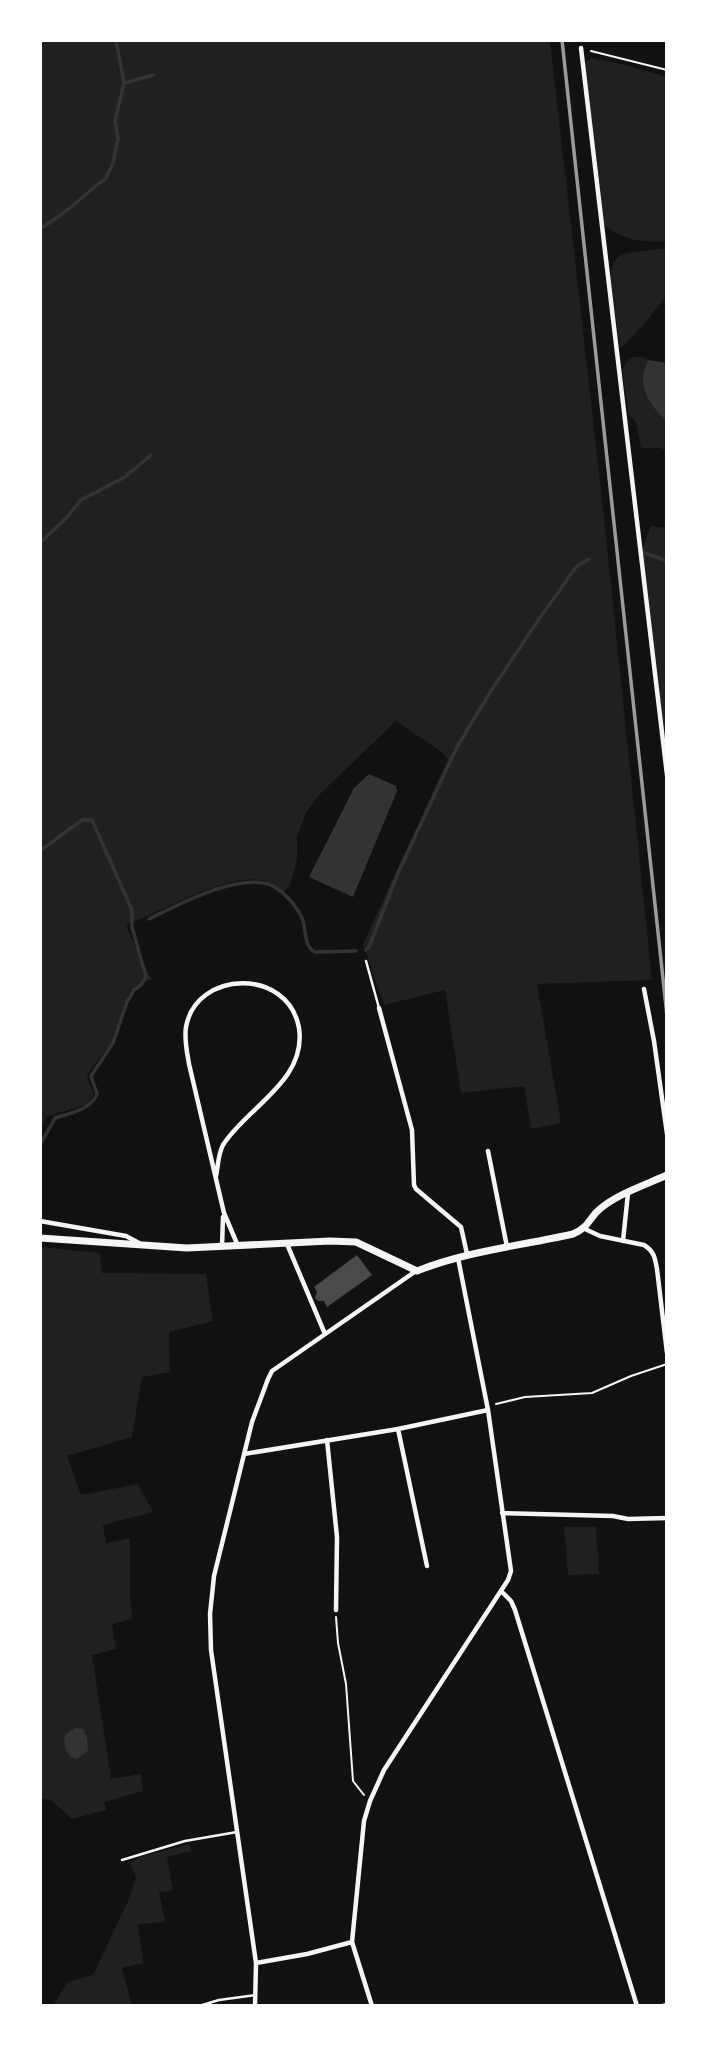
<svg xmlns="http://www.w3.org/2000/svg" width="707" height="2046" viewBox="0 0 707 2046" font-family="'Roboto Condensed',sans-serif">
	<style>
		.green { fill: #202020 }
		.water { fill: #333 }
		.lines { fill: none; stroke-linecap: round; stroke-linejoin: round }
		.stream { stroke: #333; stroke-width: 3.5 }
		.building { fill: #4a4a4a }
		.path { stroke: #f5f5f5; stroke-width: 2 }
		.service { stroke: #f5f5f5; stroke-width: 2.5 }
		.minor { stroke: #f5f5f5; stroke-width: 4.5 }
		.secondary { stroke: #f5f5f5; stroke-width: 7 }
		.rail { stroke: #9a9a9a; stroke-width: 3.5 }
	</style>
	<rect width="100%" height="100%" fill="#111"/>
	<path class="green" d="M 40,40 L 550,40 L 603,508 L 652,980 L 537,984 L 561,1123 L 531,1129 L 524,1086 L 461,1093 L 445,990 L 384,1005 L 363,944 L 448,759 L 439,750 L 396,721 L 319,795 L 306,813 L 297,837 L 297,860 L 290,885 L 284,892 C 278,889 272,883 265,881 C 228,871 163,912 127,924 L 128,931 L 152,980 C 120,983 124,1024 110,1045 C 103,1056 93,1065 87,1076 L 94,1094 L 88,1104 L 48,1116 L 40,1129 Z
		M 591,58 L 625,65 L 667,77 L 667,241 C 645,243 618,240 603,223 L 585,70 L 585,63 Z
		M 667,248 C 667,260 670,281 667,293 C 665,301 628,343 620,348 L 610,275 L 614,262 L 621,255 L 628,253 Z
		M 634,357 L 642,357 L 648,360 C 645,367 642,374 643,382 C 644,396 655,413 667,420 L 667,450 L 659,448 L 641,448 L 636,422 L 629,415 L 622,370 L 628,360 Z
		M 651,526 L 667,528 L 667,769 L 642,550 Z
		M 40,1247 L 100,1253 L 102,1273 L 206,1274 L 213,1321 L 169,1332 L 170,1372 L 142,1377 L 132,1437 L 67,1456 L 81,1495 L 138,1484 L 153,1512 L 103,1525 L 106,1543 L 130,1538 L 130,1599 L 132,1619 L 112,1624 L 116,1649 L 92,1655 L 111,1779 L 141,1774 L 143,1791 L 104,1802 L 106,1810 L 72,1819 L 51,1800 L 40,1799 Z
		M 564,1527 L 596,1527 L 599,1574 L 568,1575 Z
		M 190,1844 L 191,1851 L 167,1857 L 173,1891 L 159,1892 L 165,1922 L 138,1924 L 143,1963 L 122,1968 L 132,2006 L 53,2006 L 67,1982 L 93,1975 L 129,1899 L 136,1877 L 130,1864 L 139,1857 Z"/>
	<path class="water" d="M 648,360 L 667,363 L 667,420 C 655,413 644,395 643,382 C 642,374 645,367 648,360 Z
		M 369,774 L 396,786 L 397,791 L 353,897 L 309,877 L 354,788 Z
		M 75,1728 L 83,1729 L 87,1738 L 88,1751 L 77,1759 C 66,1757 63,1745 65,1735 Z"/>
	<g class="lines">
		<path class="stream" d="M 116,40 L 124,83
			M 40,229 L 62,214 L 106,178 L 113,163 L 118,139 L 115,121 L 124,83 L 154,75
			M 40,543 L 67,517 L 81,500 L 125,477 L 151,455
			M 645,553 L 667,561
			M 40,851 L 82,820 L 92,820 L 132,910 L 132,927 L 146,977 L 141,985 L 134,990 L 127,1002 L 113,1043 L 91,1076 L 97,1094 C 91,1110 70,1113 55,1118 L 40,1145
			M 149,919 C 179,904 234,875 268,884 C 281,888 297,906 302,918 C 307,930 303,946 315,952 L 356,951
			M 366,950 L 369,947 L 398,873 L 457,747 L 489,694 L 539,619 L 577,566 L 589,559"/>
	</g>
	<path class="building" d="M 357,1255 L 372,1275 L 327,1307 L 324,1301 L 318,1301 L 315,1298 L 317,1292 L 314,1287 Z"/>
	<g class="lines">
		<path class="path" d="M 591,51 L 667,70
			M 496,1404 L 525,1397 L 592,1393 L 631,1376 L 667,1364
			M 336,1617 L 338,1643 L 346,1684 L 353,1781 L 364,1795"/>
		<path class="service" d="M 366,961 L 379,1008
			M 122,1860 L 185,1841 L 237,1832
			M 199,2006 L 219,2000 L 256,1995"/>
		<path class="minor" d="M 581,48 L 667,775
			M 644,989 L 654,1041 L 667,1134
			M 379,1008 L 412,1130 L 414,1185 L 416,1189 L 461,1227 L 467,1254
			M 488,1151 L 507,1247
			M 216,1176 C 218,1167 218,1154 223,1145 C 247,1107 307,1081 299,1028 C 288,967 196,970 186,1027 C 184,1039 187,1052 189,1064 L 224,1213 L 238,1246
			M 40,1221 L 126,1236 L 139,1243
			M 585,1229 L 600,1236 L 644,1245 C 654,1251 655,1258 657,1269 L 667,1353
			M 623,1241 L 628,1193
			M 287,1244 L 325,1334
			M 222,1247 L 223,1217
			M 398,1429 L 427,1566
			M 327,1440 L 337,1537 L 336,1610
			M 244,1454 L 398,1429 L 488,1410
			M 502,1513 L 613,1516 L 628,1519 L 667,1518
			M 501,1591 L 511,1601 L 515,1610 L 637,2006
			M 256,1963 L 307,1954 L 352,1942
			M 255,2006 L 256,1963 L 211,1650 L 210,1614 L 214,1576 L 252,1422 L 268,1379 L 272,1371 L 416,1271
			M 372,2006 L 352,1942 L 364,1821 L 370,1801 L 384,1770 L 508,1580 L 511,1571 L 488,1410 L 458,1258
			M 663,2006 L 667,2005"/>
		<path class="secondary" d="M 40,1238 L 187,1248 L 330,1241 L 356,1242 L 417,1271 C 467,1251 520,1246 573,1234 C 591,1226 588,1218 601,1208 C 620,1193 645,1185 667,1175"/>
		<path class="rail" d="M 562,40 L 667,1016"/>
	</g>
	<rect width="707" height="2046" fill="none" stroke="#ffffff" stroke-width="84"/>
</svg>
